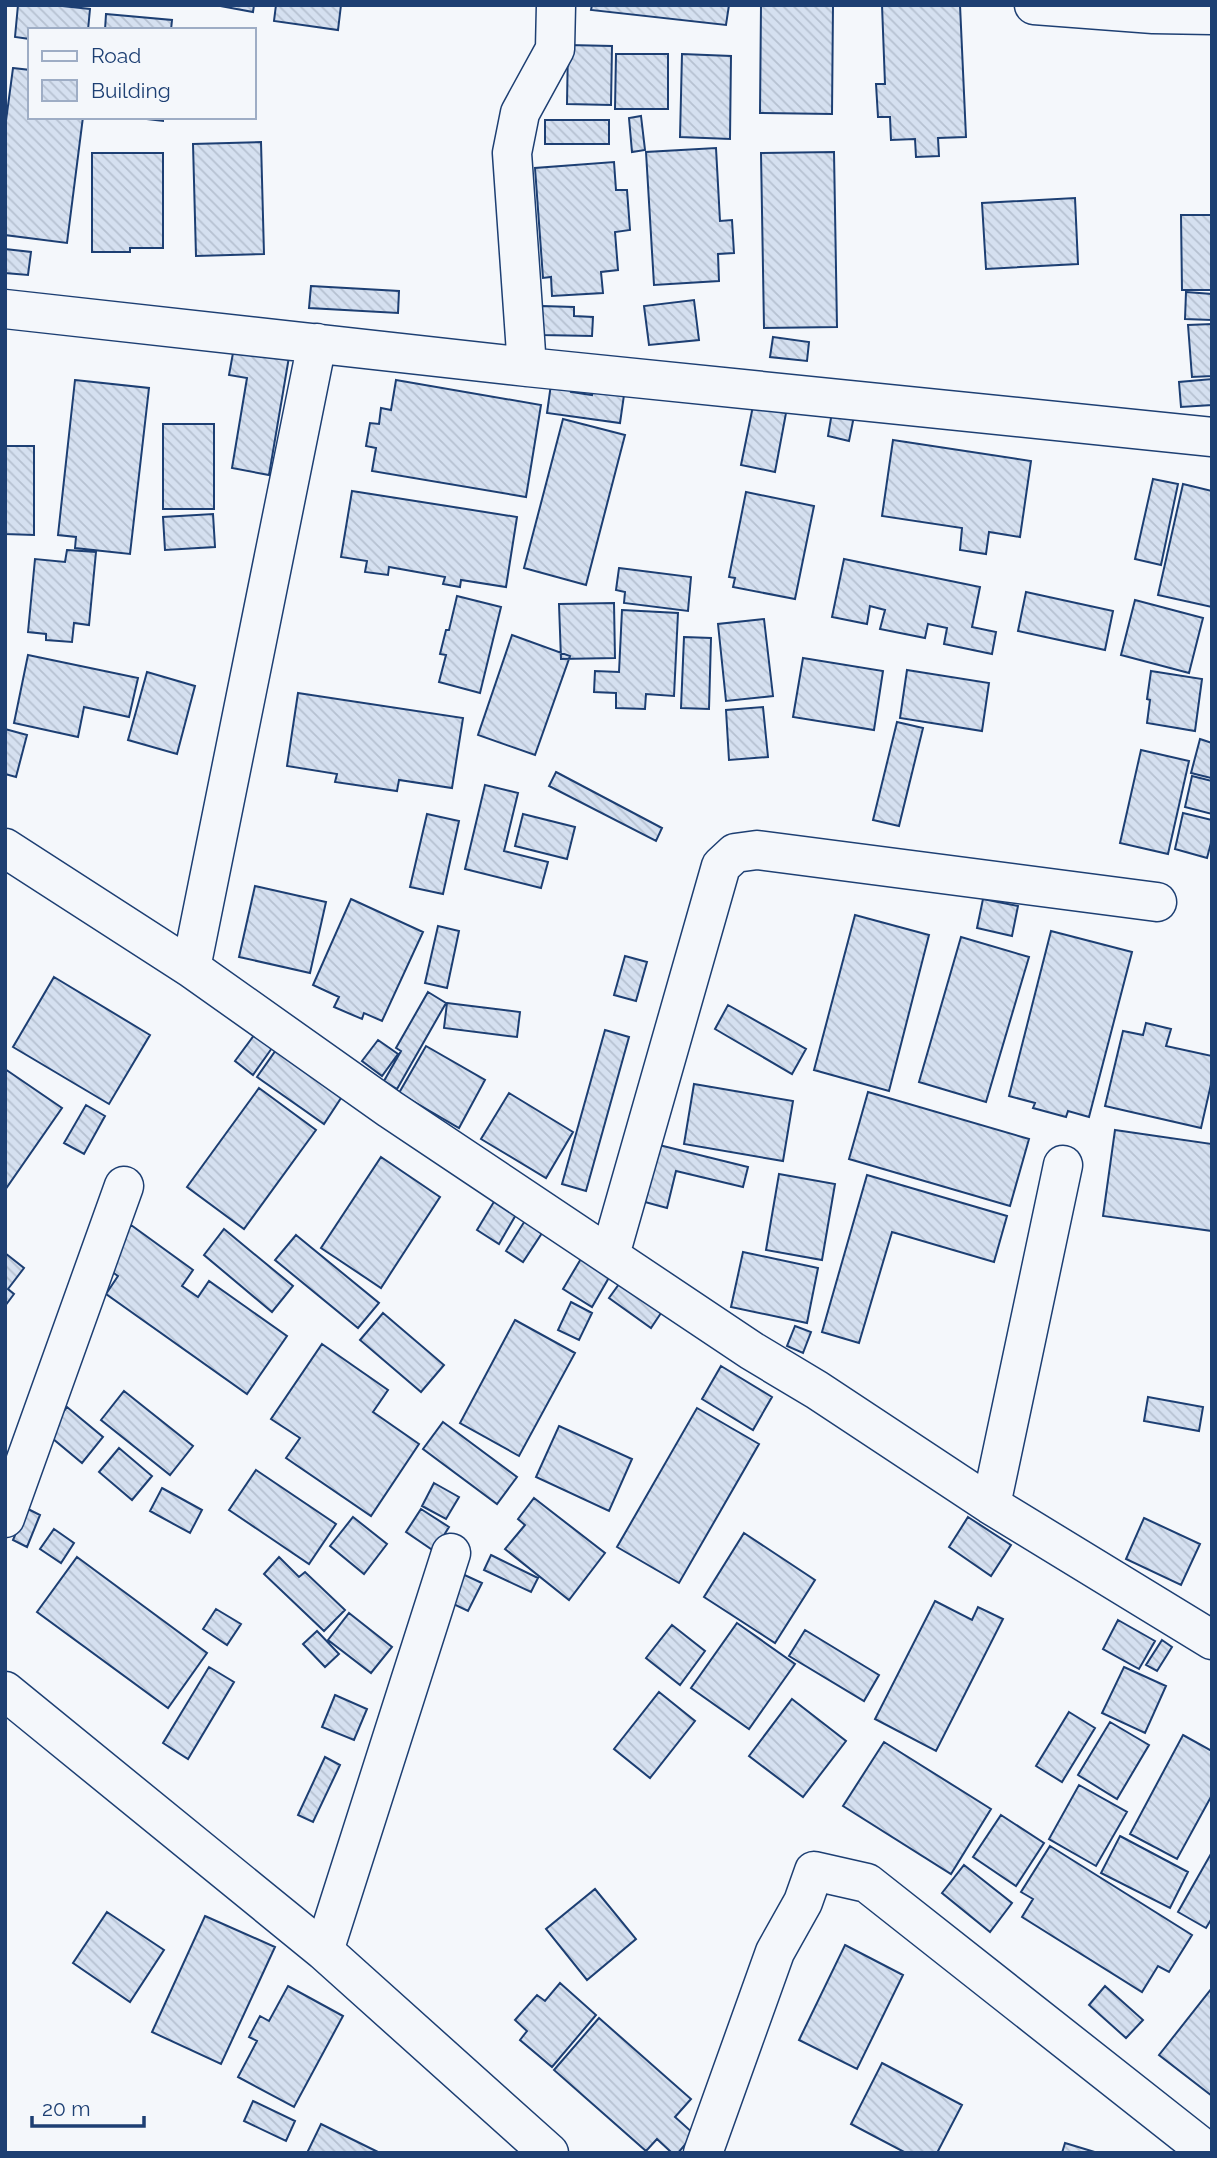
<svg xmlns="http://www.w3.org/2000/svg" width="1217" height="2158" viewBox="0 0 1217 2158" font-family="Raleway,sans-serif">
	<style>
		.building { fill: url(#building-back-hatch); stroke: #1d3f73; stroke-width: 2 }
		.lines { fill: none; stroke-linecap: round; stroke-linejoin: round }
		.minor-casing { stroke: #1d3f73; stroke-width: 41 }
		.minor { stroke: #f4f7fb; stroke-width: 38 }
	</style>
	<defs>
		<pattern id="building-back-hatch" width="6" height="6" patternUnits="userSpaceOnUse" patternTransform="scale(1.75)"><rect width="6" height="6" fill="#d5e0f0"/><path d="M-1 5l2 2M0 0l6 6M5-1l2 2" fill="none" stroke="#b6c1d1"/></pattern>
	</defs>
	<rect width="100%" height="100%" fill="#f4f7fb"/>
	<path class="building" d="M 18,5 L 53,5 L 90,9 L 88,30 L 30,30 L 30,39 L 15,37 Z
		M 215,5 L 254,5 L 253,12 Z
		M 276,5 L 341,5 L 338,30 L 274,21 Z
		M 592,5 L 729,5 L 726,25 L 591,10 Z
		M 761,5 L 833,5 L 832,114 L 760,113 Z
		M 882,5 L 960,5 L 966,137 L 938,138 L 939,156 L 916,157 L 915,139 L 891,140 L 890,117 L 878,117 L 876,84 L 885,84 Z
		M 106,14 L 172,20 L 171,30 L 105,30 Z
		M 568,45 L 612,46 L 611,105 L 567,104 Z
		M 616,54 L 668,54 L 668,109 L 615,109 Z
		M 682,54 L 731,56 L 730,139 L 680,137 Z
		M 13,68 L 30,70 L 30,117 L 83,117 L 67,243 L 5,235 L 5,128 Z
		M 641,116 L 645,150 L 632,152 L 629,118 Z
		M 129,117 L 163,117 L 163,121 Z
		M 545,120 L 609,120 L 609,144 L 545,144 Z
		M 261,142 L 264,254 L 196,256 L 193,144 Z
		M 716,148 L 720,221 L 732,220 L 734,253 L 718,254 L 719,281 L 654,285 L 646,152 Z
		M 834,152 L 837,327 L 764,328 L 761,153 Z
		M 92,153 L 163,153 L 163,248 L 130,248 L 130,252 L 92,252 Z
		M 614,162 L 616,190 L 627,190 L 630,230 L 615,232 L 618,270 L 601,272 L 603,293 L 552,296 L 551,277 L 543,278 L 535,168 Z
		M 1075,198 L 1078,264 L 986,269 L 982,203 Z
		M 1181,215 L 1212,215 L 1212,290 L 1182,290 Z
		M 5,249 L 31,252 L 28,275 L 5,273 Z
		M 311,286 L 399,291 L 398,313 L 309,308 Z
		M 1186,292 L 1212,294 L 1212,320 L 1185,319 Z
		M 694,300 L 699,340 L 649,345 L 644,306 Z
		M 542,306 L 574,307 L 574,316 L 593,317 L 592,336 L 541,335 Z
		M 1212,324 L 1212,376 L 1192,377 L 1188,325 Z
		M 773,337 L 809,342 L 807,361 L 770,357 Z
		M 235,342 L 290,351 L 269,475 L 232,468 L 247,378 L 229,375 Z
		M 552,377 L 573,380 L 571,392 L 592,395 L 594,383 L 625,388 L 620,423 L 547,413 Z
		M 1212,379 L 1212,405 L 1181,407 L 1179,382 Z
		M 75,380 L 149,388 L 130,554 L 75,548 L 76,537 L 58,535 Z
		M 396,380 L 541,405 L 526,497 L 372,471 L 376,448 L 366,446 L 370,423 L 379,424 L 381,408 L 391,410 Z
		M 753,406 L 786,413 L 775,472 L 741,465 Z
		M 832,412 L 854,416 L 849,441 L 828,436 Z
		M 563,419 L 625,435 L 586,585 L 524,568 Z
		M 163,424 L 214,424 L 214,509 L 163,509 Z
		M 893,440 L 1031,461 L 1020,537 L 989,532 L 986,554 L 960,550 L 962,528 L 882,516 Z
		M 5,446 L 34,446 L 34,535 L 5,534 Z
		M 1153,479 L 1178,484 L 1161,565 L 1135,559 Z
		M 1183,484 L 1212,491 L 1212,607 L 1158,595 Z
		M 352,491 L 517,517 L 506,587 L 461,580 L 460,587 L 443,584 L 445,577 L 389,567 L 388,575 L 365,572 L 367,561 L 341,557 Z
		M 746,492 L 814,506 L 795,599 L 733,587 L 735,578 L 729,577 Z
		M 213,514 L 215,547 L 165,550 L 163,517 Z
		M 67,550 L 96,552 L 89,625 L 74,623 L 72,642 L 46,640 L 46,634 L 28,632 L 35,559 L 65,562 Z
		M 844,559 L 980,587 L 972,627 L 996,632 L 992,654 L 944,644 L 947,628 L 928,624 L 925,638 L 880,629 L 885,610 L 870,606 L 867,624 L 832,617 Z
		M 619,568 L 691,577 L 688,611 L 624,603 L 625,592 L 616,590 Z
		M 1026,592 L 1113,611 L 1105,650 L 1018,631 Z
		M 457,596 L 501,607 L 480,693 L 439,682 L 446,655 L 440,654 L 446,630 L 449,630 Z
		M 1135,600 L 1203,618 L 1189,673 L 1121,655 Z
		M 614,603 L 615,658 L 561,659 L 559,604 Z
		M 622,610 L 678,613 L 674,696 L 646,694 L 645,709 L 616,708 L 616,693 L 594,692 L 595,671 L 619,672 Z
		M 764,619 L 773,696 L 726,701 L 718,624 Z
		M 512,635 L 570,656 L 535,755 L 478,735 Z
		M 684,637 L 711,638 L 709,709 L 681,708 Z
		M 28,655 L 138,678 L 129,717 L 84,707 L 78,737 L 14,723 Z
		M 803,658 L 883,671 L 874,730 L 793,717 Z
		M 907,670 L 989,683 L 982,731 L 900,718 Z
		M 1151,671 L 1202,679 L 1195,731 L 1147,723 L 1150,700 L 1147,699 Z
		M 147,672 L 195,686 L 177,754 L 128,740 Z
		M 298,693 L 463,718 L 452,788 L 399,780 L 397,791 L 335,782 L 337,774 L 287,766 Z
		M 763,707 L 768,757 L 729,760 L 726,710 Z
		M 897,722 L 923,728 L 899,826 L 873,820 Z
		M 5,729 L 27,735 L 16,777 L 5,774 Z
		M 1200,739 L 1212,743 L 1211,778 L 1191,773 Z
		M 1141,750 L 1189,761 L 1168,854 L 1120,843 Z
		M 556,772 L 662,828 L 656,841 L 549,786 Z
		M 1192,776 L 1212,781 L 1212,814 L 1185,807 Z
		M 485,785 L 518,793 L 504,851 L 548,862 L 541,888 L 465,869 Z
		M 1183,813 L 1212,820 L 1212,839 L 1207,858 L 1175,849 Z
		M 427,814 L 459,821 L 443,894 L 410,887 Z
		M 523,814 L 575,827 L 567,859 L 515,846 Z
		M 255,886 L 326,902 L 310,973 L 239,957 Z
		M 351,899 L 423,932 L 382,1021 L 364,1013 L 362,1019 L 334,1007 L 339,997 L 313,985 Z
		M 983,899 L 1018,906 L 1012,936 L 977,928 Z
		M 855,915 L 929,935 L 889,1091 L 814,1070 Z
		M 438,926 L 459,931 L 447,988 L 425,983 Z
		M 1051,931 L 1132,952 L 1089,1117 L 1068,1111 L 1066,1117 L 1033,1108 L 1035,1103 L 1009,1096 Z
		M 961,937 L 1029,957 L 986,1102 L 919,1082 Z
		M 625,956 L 647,962 L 636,1001 L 614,995 Z
		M 54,977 L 150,1035 L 109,1104 L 13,1047 Z
		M 428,992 L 446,1003 L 397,1089 L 384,1081 L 401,1051 L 396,1048 Z
		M 447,1003 L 520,1012 L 517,1037 L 444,1028 Z
		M 728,1005 L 806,1049 L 792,1074 L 715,1029 Z
		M 1146,1023 L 1171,1029 L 1166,1046 L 1212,1056 L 1212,1080 L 1201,1128 L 1105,1106 L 1123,1031 L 1143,1035 Z
		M 605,1030 L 629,1037 L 586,1191 L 562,1184 Z
		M 255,1034 L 272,1048 L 253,1075 L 235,1061 Z
		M 378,1040 L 398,1054 L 382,1076 L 362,1061 Z
		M 426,1046 L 485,1080 L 459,1128 L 399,1093 Z
		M 276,1050 L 343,1095 L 324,1124 L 257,1077 Z
		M 5,1069 L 62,1108 L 5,1190 Z
		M 694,1084 L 793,1101 L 783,1161 L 684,1144 Z
		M 259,1088 L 316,1130 L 244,1229 L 187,1187 Z
		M 868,1092 L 1029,1139 L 1010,1206 L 849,1159 Z
		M 509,1093 L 573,1132 L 546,1178 L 481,1139 Z
		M 86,1105 L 105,1116 L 84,1154 L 64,1143 Z
		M 1115,1130 L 1212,1144 L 1212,1231 L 1103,1216 Z
		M 659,1145 L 748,1167 L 743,1187 L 676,1171 L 667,1208 L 645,1202 Z
		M 381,1157 L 440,1197 L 381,1288 L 321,1248 Z
		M 779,1174 L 835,1184 L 822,1260 L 766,1250 Z
		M 867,1175 L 1007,1216 L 994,1262 L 892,1232 L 859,1343 L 822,1332 Z
		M 495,1200 L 517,1213 L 499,1244 L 477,1230 Z
		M 526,1219 L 544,1230 L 523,1262 L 506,1251 Z
		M 131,1225 L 193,1270 L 182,1286 L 198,1297 L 209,1281 L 287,1336 L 247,1394 L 106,1294 L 118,1276 L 102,1265 Z
		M 224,1229 L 293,1286 L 272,1312 L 204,1255 Z
		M 296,1235 L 379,1303 L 358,1328 L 275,1260 Z
		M 743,1252 L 818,1268 L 807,1323 L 731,1307 Z
		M 5,1253 L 24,1268 L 8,1289 L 14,1294 L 5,1306 Z
		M 582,1257 L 611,1274 L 592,1307 L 563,1289 Z
		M 622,1280 L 663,1310 L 651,1328 L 609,1298 Z
		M 571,1302 L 592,1313 L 579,1340 L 558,1330 Z
		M 383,1313 L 444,1365 L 421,1392 L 360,1340 Z
		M 515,1320 L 575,1353 L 519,1456 L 460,1423 Z
		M 795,1326 L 811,1332 L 803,1353 L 787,1346 Z
		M 322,1344 L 388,1390 L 373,1412 L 419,1444 L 371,1516 L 286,1458 L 300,1438 L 271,1419 Z
		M 721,1366 L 772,1397 L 753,1430 L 702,1399 Z
		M 124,1391 L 193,1446 L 170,1475 L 101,1420 Z
		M 1148,1397 L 1203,1407 L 1199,1431 L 1144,1421 Z
		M 67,1407 L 103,1437 L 82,1463 L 46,1433 Z
		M 697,1408 L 759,1444 L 679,1583 L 617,1547 Z
		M 443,1422 L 517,1477 L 497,1504 L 423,1449 Z
		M 559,1426 L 632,1459 L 609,1511 L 536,1477 Z
		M 119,1448 L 152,1476 L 132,1500 L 99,1472 Z
		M 256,1470 L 336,1524 L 309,1564 L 229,1510 Z
		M 434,1483 L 459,1497 L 446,1519 L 422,1506 Z
		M 162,1488 L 202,1510 L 190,1533 L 150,1511 Z
		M 534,1498 L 605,1553 L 569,1600 L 505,1549 L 525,1525 L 518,1519 Z
		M 26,1508 L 40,1515 L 27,1547 L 13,1540 Z
		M 421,1509 L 449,1527 L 434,1551 L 406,1532 Z
		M 353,1517 L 387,1544 L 364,1574 L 330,1546 Z
		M 968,1517 L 1011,1545 L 991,1576 L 949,1547 Z
		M 1144,1518 L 1200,1544 L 1181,1585 L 1126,1559 Z
		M 54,1529 L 74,1543 L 61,1563 L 40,1549 Z
		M 744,1533 L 815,1580 L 775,1643 L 704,1597 Z
		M 491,1555 L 538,1578 L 531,1592 L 484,1570 Z
		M 77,1557 L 207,1653 L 168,1708 L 37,1612 Z
		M 279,1557 L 299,1577 L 305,1572 L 345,1610 L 324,1631 L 264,1574 Z
		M 458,1572 L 482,1583 L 468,1611 L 445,1600 Z
		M 935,1601 L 972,1620 L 978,1607 L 1003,1619 L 936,1751 L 875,1719 Z
		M 216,1609 L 241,1624 L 227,1645 L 203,1629 Z
		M 349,1613 L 392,1647 L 371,1673 L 328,1640 Z
		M 1118,1620 L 1155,1641 L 1139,1669 L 1103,1649 Z
		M 737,1623 L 795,1664 L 749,1729 L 691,1688 Z
		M 672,1625 L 705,1651 L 680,1685 L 646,1658 Z
		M 805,1630 L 879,1675 L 864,1701 L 789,1656 Z
		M 317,1631 L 339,1654 L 325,1667 L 303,1644 Z
		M 1162,1640 L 1172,1647 L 1157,1671 L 1146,1665 Z
		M 209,1667 L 234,1682 L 188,1759 L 163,1743 Z
		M 1124,1667 L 1166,1686 L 1145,1733 L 1102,1713 Z
		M 659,1692 L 695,1721 L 650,1778 L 614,1749 Z
		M 335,1695 L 367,1709 L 354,1740 L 322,1727 Z
		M 792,1699 L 846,1741 L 803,1797 L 749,1756 Z
		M 1069,1712 L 1095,1728 L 1062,1782 L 1036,1766 Z
		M 1110,1722 L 1149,1745 L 1117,1799 L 1078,1775 Z
		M 1183,1735 L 1212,1751 L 1212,1795 L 1177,1859 L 1130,1834 Z
		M 884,1742 L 991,1809 L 951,1874 L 843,1806 Z
		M 325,1757 L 340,1765 L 313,1822 L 298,1815 Z
		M 1079,1785 L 1127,1812 L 1096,1866 L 1049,1839 Z
		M 1001,1815 L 1044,1843 L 1016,1886 L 973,1857 Z
		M 1120,1836 L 1188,1872 L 1170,1908 L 1101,1873 Z
		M 1050,1846 L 1192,1935 L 1169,1972 L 1158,1966 L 1142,1992 L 1022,1917 L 1033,1899 L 1021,1892 Z
		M 1212,1852 L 1212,1918 L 1206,1928 L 1178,1912 Z
		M 964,1865 L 1012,1903 L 990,1932 L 942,1893 Z
		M 595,1889 L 636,1939 L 587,1980 L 546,1929 Z
		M 107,1912 L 164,1950 L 130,2002 L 73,1963 Z
		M 205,1916 L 275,1947 L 221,2064 L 152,2032 Z
		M 845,1945 L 903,1975 L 857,2069 L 799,2040 Z
		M 560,1983 L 596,2015 L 552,2067 L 520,2040 L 527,2031 L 515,2020 L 537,1995 L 545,2001 Z
		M 288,1986 L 343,2016 L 294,2107 L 238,2077 L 257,2041 L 249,2037 L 260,2016 L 269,2021 Z
		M 1105,1986 L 1143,2020 L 1126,2038 L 1089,2005 Z
		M 1212,1988 L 1212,2096 L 1159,2055 Z
		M 599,2018 L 691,2099 L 675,2117 L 694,2134 L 678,2153 L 672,2153 L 657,2139 L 646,2151 L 554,2070 Z
		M 882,2063 L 962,2105 L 937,2153 L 906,2153 L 851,2124 Z
		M 253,2101 L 295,2121 L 286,2141 L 244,2121 Z
		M 321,2124 L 380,2153 L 307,2153 Z
		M 1065,2143 L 1098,2153 L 1062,2153 Z"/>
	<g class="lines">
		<defs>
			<path id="minor" d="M 1034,5 L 1153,14 L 1212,15
				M 5,309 L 527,367 L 1212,437
				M 527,367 L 512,153 L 520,113 L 555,49 L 556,5
				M 5,848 L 191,968 L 390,1109 L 752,1351 L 817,1390 L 991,1505 L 1212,1640
				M 191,968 L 317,343
				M 610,1255 L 721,866 L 735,853 L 757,850 L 1157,902
				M 991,1505 L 1063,1165
				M 5,1518 L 124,1186
				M 5,1691 L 324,1951 L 549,2153
				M 324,1951 L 451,1553
				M 703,2153 L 775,1952 L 803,1902 L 814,1871 L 867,1883 L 1209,2153"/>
		</defs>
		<use href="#minor" class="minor-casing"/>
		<use href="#minor" class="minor"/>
	</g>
	<rect width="1217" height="2158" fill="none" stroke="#1d3f73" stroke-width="14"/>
	<rect x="28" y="28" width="228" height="91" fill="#f4f7fb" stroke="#9eadc5" stroke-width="2"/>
	<rect x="42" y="51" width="35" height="10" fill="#f4f7fb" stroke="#9eadc5" stroke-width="2"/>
	<text x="91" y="63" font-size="21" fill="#1d3f73">Road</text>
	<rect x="42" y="80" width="35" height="21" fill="url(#building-back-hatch)" stroke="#9eadc5" stroke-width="2"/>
	<text x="91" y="98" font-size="21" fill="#1d3f73">Building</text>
	<path d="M32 2116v10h112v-10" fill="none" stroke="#1d3f73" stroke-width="3.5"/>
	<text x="42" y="2116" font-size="21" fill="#1d3f73" stroke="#f4f7fb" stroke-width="5" paint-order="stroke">20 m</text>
</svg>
